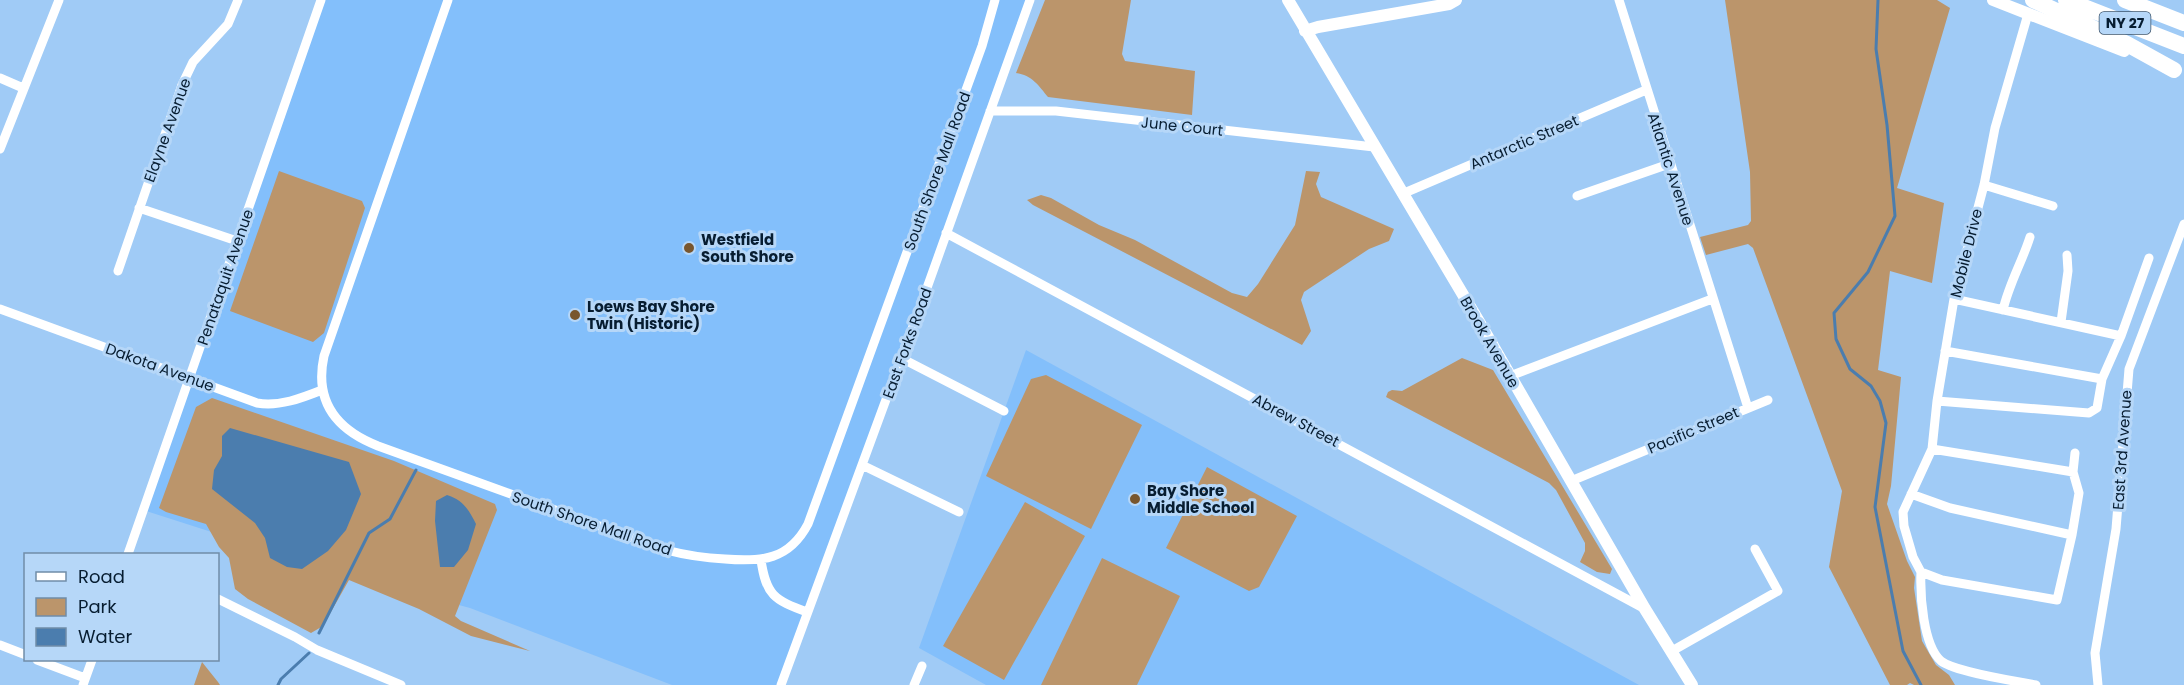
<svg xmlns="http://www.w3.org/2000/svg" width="2184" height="685" viewBox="0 0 2184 685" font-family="Poppins,sans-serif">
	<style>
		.built { fill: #83bffb }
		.green { fill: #bb956b }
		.water { fill: #4b7dae }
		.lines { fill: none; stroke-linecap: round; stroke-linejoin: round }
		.stream { stroke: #4b7dae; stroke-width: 3 }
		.street { stroke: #fff; stroke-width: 9 }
		.secondary { stroke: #fff; stroke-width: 12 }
		.highway { stroke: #fff; stroke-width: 16 }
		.poi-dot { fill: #78562e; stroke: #b6d7f8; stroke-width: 2 }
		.labels { text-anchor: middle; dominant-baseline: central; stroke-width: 6; stroke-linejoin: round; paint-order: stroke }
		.shield { fill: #b6d7f8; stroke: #3c556d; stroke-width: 1.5 }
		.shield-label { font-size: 14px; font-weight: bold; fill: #071d31 }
		.street-label { font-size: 15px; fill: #071d31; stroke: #b6d7f8 }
		.poi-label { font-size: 15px; font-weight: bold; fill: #071d31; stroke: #b6d7f8; text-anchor: start }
	</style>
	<rect width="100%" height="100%" fill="#a0cbf6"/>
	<path class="built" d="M 321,0 L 1030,0 L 781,685 L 672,685 L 470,608 L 336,572 L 143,510 Z
		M 1026,350 L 1639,685 L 986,685 L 919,648 Z"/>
	<path class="green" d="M 1045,0 L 1131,0 L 1122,54 L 1125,61 L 1195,71 L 1192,115 L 1048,97 C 1039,86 1032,75 1016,73 Z
		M 1725,0 L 1937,0 L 1950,8 L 1897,188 L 1944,203 L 1932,283 L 1890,271 L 1878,370 L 1901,377 L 1891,486 L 1887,504 L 1907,561 L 1915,577 L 1914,588 L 1922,641 L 1936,665 L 1949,675 L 1955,685 L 1914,685 L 1910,683 L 1907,685 L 1890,685 L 1829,567 L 1842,491 L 1753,248 L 1748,244 L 1706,255 L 1700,237 L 1748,225 L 1751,221 L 1750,172 Z
		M 279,171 L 362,201 L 365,208 L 324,333 L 313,342 L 230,311 Z
		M 1306,171 L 1320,172 L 1316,184 L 1321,197 L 1394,229 L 1389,241 L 1369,249 L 1304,292 L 1301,300 L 1311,331 L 1302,345 L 1033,205 L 1027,200 L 1041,195 L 1051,198 L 1099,225 L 1135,240 L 1232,293 L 1247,297 L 1258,284 L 1295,225 Z
		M 1462,358 L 1493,370 L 1612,569 L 1610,574 L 1597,572 L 1580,562 L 1585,551 L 1585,543 L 1556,490 L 1549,483 L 1386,397 L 1388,392 L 1392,390 L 1402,391 Z
		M 1046,375 L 1142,425 L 1091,529 L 986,476 L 1031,379 Z
		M 212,398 L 394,461 L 495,504 L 497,510 L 455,616 L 461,621 L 530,651 L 471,636 L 419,609 L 349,580 L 323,626 L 311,633 L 248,599 L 235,589 L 229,558 L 219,547 L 206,524 L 166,512 L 159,508 L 196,407 Z
		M 1207,467 L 1297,516 L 1259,587 L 1249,591 L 1166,548 Z
		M 1025,502 L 1085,536 L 1004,680 L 943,646 Z
		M 1102,558 L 1180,596 L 1137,685 L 1041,685 Z
		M 202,662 L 218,682 L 220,685 L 194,685 Z"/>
	<path class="water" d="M 230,428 L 349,462 L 361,494 L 346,530 L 328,551 L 302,569 L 287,567 L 270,558 L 265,538 L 255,523 L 212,489 L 214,470 L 222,456 L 222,436 Z
		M 447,495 C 463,500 469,510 476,524 L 468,550 L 454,567 L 440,567 L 435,521 L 436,501 Z"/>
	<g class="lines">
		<path class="stream" d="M 1878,0 L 1876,49 L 1887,125 L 1895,216 L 1868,272 L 1834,313 L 1836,339 L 1850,369 L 1871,386 L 1880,401 L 1886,423 L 1875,507 L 1903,651 L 1921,685
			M 319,633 L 369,533 L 390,519 L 416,470
			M 278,685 L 281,679 L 309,653"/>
		<path class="street" d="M 448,0 L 324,356 C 314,402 337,430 378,446 L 666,550 C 685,555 705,558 725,559 C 762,562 789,560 808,524 L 982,46 L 995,0
			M 1619,0 L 1748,408
			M 2028,14 L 1995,128 L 1984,185 L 1954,299 L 1937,401 L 1932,449 L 1903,512 L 1904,526 L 1913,557 L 1921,572 L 1942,580 L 2057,600 L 2072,535 L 2079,493 L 2073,472 L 2075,453
			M 0,78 L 23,88
			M 990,111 L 1056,111 L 1374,147
			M 0,149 L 59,0
			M 1984,185 L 2053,206
			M 1402,194 L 1646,90
			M 1577,196 L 1669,164
			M 139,208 L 237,241
			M 946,233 L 1645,609
			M 118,271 L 182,85 L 193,62 L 228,24 L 238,0
			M 1954,299 L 2121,336
			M 0,309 L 257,403 C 279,407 302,398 322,390
			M 2003,310 C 2009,284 2022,262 2030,237
			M 2061,322 L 2068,271 L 2067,255
			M 1945,351 L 2102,379
			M 901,358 L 1004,411
			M 1510,376 L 1712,299
			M 1937,401 L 2089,413 L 2097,408 L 2102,379 L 2121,336 L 2149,258
			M 1932,449 L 2073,472
			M 862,465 L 959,512
			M 1571,481 L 1768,400
			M 1911,494 L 1950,508 L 2072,535
			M 128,554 L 321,0
			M 761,560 C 766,595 774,600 807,612
			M 1921,572 C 1920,595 1923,645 1941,661 C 1955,672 2015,681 2036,685
			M 218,599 L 295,637 L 317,650 L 401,685
			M 0,645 L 26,655
			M 1672,651 L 1778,591 L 1755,549
			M 37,660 L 85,678
			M 83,685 L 92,660
			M 781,685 L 923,299 L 1030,0
			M 914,685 L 922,666
			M 2098,685 L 2095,653 L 2116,529 L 2129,369 L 2184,224"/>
		<path class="secondary" d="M 1288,0 L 1481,325 L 1645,609 L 1692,685
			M 1993,0 L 2124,51
			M 1305,31 L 1318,27 L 1449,4 L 1456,0"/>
		<path class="highway" d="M 2033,0 L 2127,44 L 2174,70
			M 2066,0 L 2184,46
			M 2125,0 L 2184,23"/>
	</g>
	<g class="poi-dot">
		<circle cx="689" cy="248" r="6"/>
		<circle cx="575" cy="315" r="6"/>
		<circle cx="1135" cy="499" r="6"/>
	</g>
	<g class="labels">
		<rect class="shield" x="2099.5" y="12" width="51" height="22" rx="4.5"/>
		<g class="shield-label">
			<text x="2125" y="23">NY 27</text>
		</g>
		<g class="street-label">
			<text transform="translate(1182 126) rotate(6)">June Court</text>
			<text transform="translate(167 130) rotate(-70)">Elayne Avenue</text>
			<text transform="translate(1524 142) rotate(-23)">Antarctic Street</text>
			<text transform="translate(1671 169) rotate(72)">Atlantic Avenue</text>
			<text transform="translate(937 171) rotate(-70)">South Shore Mall Road</text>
			<text transform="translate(1966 253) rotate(-76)">Mobile Drive</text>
			<text transform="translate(225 277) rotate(-71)">Penataquit Avenue</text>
			<text transform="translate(1490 342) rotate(60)">Brook Avenue</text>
			<text transform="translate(907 343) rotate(-70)">East Forks Road</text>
			<text transform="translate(160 367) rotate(20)">Dakota Avenue</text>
			<text transform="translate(1296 420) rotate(28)">Abrew Street</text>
			<text transform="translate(1693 430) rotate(-23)">Pacific Street</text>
			<text transform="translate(2122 450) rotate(-86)">East 3rd Avenue</text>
			<text transform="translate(592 523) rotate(19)">South Shore Mall Road</text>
		</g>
		<g class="poi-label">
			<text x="701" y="239">Westfield<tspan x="701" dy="17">South Shore</tspan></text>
			<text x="587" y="306">Loews Bay Shore<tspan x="587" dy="17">Twin (Historic)</tspan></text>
			<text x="1147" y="490">Bay Shore<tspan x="1147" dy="17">Middle School</tspan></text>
		</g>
	</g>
	<rect x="24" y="553" width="195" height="108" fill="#b6d7f8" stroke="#708da8" stroke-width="1.5"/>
	<rect x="36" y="572" width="30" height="9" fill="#ffffff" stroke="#708da8" stroke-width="1.5"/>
	<text x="78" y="583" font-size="18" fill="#071d31">Road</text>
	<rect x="36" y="598" width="30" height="18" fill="#bb956b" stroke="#708da8" stroke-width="1.5"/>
	<text x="78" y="613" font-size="18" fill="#071d31">Park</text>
	<rect x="36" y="628" width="30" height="18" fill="#4b7dae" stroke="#708da8" stroke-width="1.5"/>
	<text x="78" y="643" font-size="18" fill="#071d31">Water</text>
</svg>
